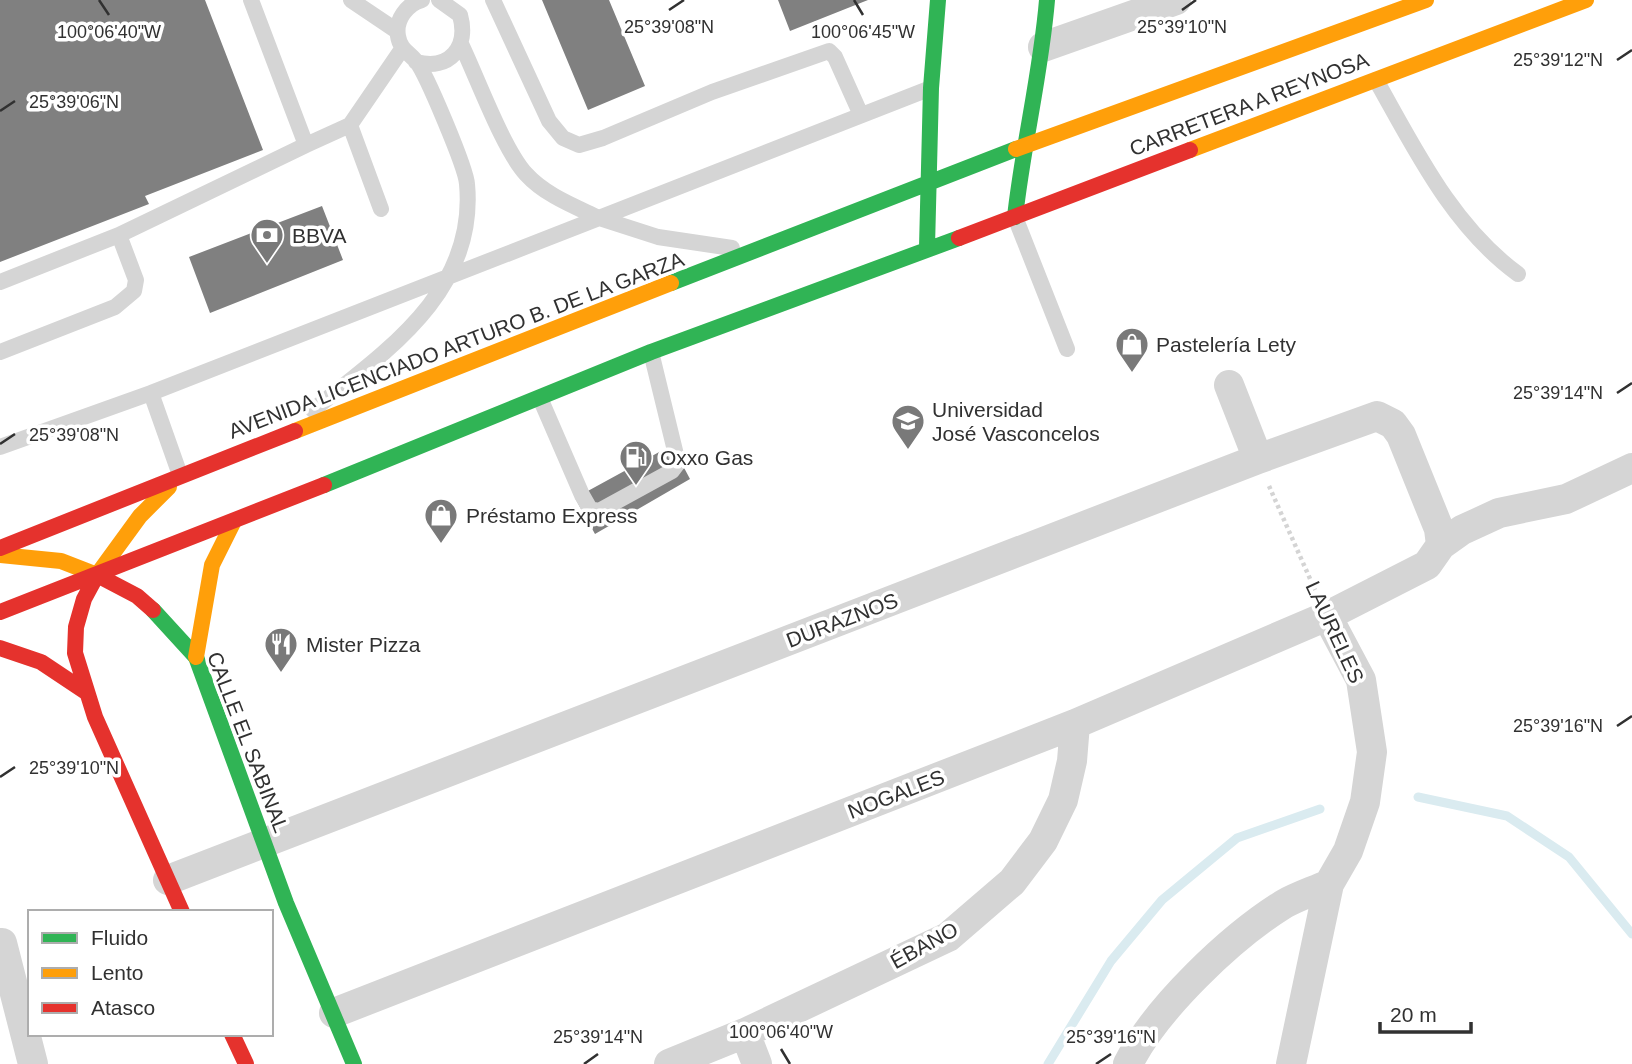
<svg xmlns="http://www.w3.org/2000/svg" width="1632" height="1064" viewBox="0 0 1632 1064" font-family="Helvetica,sans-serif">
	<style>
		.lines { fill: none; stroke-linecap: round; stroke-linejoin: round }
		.stream { stroke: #daebf0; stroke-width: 9 }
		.building { fill: #808080 }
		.path { stroke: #d4d4d4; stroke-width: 4.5; stroke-dasharray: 3.5 3.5; stroke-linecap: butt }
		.lane { stroke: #d5d5d5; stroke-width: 16 }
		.street { stroke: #d5d5d5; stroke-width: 30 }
		.fast { stroke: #30b455; stroke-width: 16 }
		.slow { stroke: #ff9f0a; stroke-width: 16 }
		.jam { stroke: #e5322d; stroke-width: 16 }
		.ticks { fill: none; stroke: #313131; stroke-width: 2.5 }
		.labels { text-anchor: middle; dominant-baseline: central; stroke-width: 7; stroke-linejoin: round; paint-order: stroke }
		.street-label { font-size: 21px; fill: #313131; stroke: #fff }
		.poi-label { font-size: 21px; fill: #313131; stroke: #fff; text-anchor: start }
		.ticks-label { font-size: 18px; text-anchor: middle; fill: #313131; stroke: #fff; stroke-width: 7; stroke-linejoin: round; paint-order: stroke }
	</style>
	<rect width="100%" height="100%" fill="#fff"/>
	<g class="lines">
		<path class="stream" d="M 1418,797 L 1507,816 L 1569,857 L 1632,934
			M 1048,1064 L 1111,961 L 1162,900 L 1237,838 L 1320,809"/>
	</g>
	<path class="building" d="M 0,0 L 205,0 L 263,150 L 145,196 L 149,204 L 0,262 Z
		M 542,0 L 609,0 L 645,86 L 588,110 Z
		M 778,0 L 868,0 L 790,31 Z
		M 322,206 L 343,260 L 210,313 L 189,257 Z
		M 672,445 L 690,479 L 595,534 L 575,498 Z"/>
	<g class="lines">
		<path class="path" d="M 1269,486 L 1315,590"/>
		<path class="lane" d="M 351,0 L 397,31
			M 493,0 L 549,121 L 563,138 L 579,145 L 603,138 L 712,92 L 829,51 L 835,57 L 861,115
			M 461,44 C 477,77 503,149 526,174 C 545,195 574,206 599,218 L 931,88
			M 416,62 C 450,71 469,47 460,15 L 439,0
			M 1376,80 C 1415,149 1452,226 1518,274
			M 350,125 L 381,209
			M 306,145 L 350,125 L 402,49
			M 1015,217 L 1067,349
			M 0,282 L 119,235 L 306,145 L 251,0
			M 0,352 L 115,307 L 134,291 L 136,280 L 119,235
			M 151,393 L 180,475
			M 540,398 L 582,495 L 590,509 L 599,511 L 672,471 L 678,463 L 651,352
			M 313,410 C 387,351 477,291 467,184 C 466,168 426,73 416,61 C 408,52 400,49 398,36 C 395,20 407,4 422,0
			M 0,447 L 151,393 L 599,218 L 658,237 L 732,248"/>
		<path class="street" d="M 1043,47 L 1176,0
			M 1229,385 L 1258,459
			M 168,880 L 1258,459 L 1377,416 L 1393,424 L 1401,435 L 1439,529 L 1441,545
			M 2,943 L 33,1064
			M 334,1013 L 1075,724 L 1327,616 L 1427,565 L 1441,545 L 1462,530 L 1499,513 L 1566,499 L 1632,468
			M 745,1033 L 757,1064
			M 669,1064 L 745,1033 L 948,937 L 1012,882 L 1043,841 L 1063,800 L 1072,761 L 1075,724
			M 1128,1064 C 1156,1008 1231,937 1284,904 C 1298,896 1314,891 1329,884
			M 1291,1064 L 1329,884 L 1348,851 L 1365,802 L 1372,752 L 1361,680 L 1327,616"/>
		<path class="fast" d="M 1015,217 C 1023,144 1041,73 1047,0
			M 927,247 L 931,88 L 938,0
			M 671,283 L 1016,149
			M 324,485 L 651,352 L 959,238
			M 153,610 L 196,657 L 286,903 L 354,1064"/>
		<path class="slow" d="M 1016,149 L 1426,0
			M 1190,150 L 1586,0
			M 295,431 L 671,283
			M 0,555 L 61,561 L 97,575 L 140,516 L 169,487
			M 196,657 L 212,565 L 234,521"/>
		<path class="jam" d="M 959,238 L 1190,150
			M 0,548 L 295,431
			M 153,610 L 137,596 L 97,575 L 84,599 L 76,627 L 75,653 L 95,717 L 182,912
			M 0,612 L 324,485
			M 0,648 L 41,662 L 86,692
			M 232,1034 L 246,1064"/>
	</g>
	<path class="ticks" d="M 99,0 L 109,15M 854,0 L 863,15M 669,10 L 684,0M 1182,10 L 1196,0M 1617,60 L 1632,50M 0,111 L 15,101M 1617,393 L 1632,383M 0,444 L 15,434M 1617,726 L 1632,716M 0,777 L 15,767M 781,1049 L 790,1064M 584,1064 L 598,1054M 1096,1064 L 1111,1054"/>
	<defs>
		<symbol id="bank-pin" viewBox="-11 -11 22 30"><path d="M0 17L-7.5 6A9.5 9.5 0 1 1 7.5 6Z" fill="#797979" stroke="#fff"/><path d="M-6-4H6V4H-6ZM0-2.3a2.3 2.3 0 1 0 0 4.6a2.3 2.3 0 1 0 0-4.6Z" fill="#fff"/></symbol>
		<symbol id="shop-pin" viewBox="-11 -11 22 30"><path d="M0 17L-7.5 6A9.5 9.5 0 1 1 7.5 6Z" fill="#797979" stroke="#fff"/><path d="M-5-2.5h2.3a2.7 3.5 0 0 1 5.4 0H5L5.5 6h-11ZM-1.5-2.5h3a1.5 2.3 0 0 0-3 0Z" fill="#fff"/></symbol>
		<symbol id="university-pin" viewBox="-11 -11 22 30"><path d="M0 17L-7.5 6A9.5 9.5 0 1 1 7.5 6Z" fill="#797979" stroke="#fff"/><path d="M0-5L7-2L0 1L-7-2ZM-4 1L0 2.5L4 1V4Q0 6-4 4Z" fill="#fff"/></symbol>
		<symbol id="fuel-pin" viewBox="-11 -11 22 30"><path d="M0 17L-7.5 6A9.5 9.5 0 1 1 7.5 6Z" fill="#797979" stroke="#fff"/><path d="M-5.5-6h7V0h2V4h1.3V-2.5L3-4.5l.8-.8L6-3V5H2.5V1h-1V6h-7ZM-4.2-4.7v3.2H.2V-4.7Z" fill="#fff"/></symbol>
		<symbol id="restaurant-pin" viewBox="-11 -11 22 30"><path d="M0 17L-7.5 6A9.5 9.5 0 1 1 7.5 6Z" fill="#797979" stroke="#fff"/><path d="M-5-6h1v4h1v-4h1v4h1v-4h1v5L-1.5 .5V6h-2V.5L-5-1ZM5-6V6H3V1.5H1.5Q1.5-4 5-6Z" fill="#fff"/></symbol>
	</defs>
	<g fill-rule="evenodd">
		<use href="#bank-pin" x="248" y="216" width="38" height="52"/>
		<use href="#shop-pin" x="1113" y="325" width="38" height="52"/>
		<use href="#university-pin" x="889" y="402" width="38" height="52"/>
		<use href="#fuel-pin" x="617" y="438" width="38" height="52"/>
		<use href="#shop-pin" x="422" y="496" width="38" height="52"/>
		<use href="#restaurant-pin" x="262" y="625" width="38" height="52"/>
	</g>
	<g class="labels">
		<g class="street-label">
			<text transform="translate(1249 104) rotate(-21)">CARRETERA A REYNOSA</text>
			<text transform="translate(456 345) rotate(-21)">AVENIDA LICENCIADO ARTURO B. DE LA GARZA</text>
			<text transform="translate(842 620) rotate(-21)">DURAZNOS</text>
			<text transform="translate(1335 632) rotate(65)">LAURELES</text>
			<text transform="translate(248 742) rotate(69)">CALLE EL SABINAL</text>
			<text transform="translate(896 794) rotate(-21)">NOGALES</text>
			<text transform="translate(924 945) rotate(-29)">ÉBANO</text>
		</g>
		<g class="poi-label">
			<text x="292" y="235">BBVA</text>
			<text x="1156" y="344">Pastelería Lety</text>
			<text x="932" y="409">Universidad<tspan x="932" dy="24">José Vasconcelos</tspan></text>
			<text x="660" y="457">Oxxo Gas</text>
			<text x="466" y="515">Préstamo Express</text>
			<text x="306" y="644">Mister Pizza</text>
		</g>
	</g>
	<g class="ticks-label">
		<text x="669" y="33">25°39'08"N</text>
		<text x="1182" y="33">25°39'10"N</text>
		<text x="109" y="38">100°06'40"W</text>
		<text x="863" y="38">100°06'45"W</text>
		<text x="1558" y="66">25°39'12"N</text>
		<text x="74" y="108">25°39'06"N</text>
		<text x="1558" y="399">25°39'14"N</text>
		<text x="74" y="441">25°39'08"N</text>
		<text x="1558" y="732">25°39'16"N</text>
		<text x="74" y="774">25°39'10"N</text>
		<text x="781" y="1038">100°06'40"W</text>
		<text x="598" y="1043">25°39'14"N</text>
		<text x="1111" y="1043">25°39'16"N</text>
	</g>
	<rect x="28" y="910" width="245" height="126" fill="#ffffff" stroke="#adadad" stroke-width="2"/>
	<rect x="42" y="933" width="35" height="10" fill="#30b455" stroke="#adadad" stroke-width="2"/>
	<text x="91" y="945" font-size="21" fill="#313131">Fluido</text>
	<rect x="42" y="968" width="35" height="10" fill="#ff9f0a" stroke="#adadad" stroke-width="2"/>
	<text x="91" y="980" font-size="21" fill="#313131">Lento</text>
	<rect x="42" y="1003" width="35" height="10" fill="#e5322d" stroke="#adadad" stroke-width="2"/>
	<text x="91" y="1015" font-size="21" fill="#313131">Atasco</text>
	<path d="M1380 1022v10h91v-10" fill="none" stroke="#313131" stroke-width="3.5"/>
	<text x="1390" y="1022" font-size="21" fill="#313131" stroke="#ffffff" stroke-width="5" paint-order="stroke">20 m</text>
</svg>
